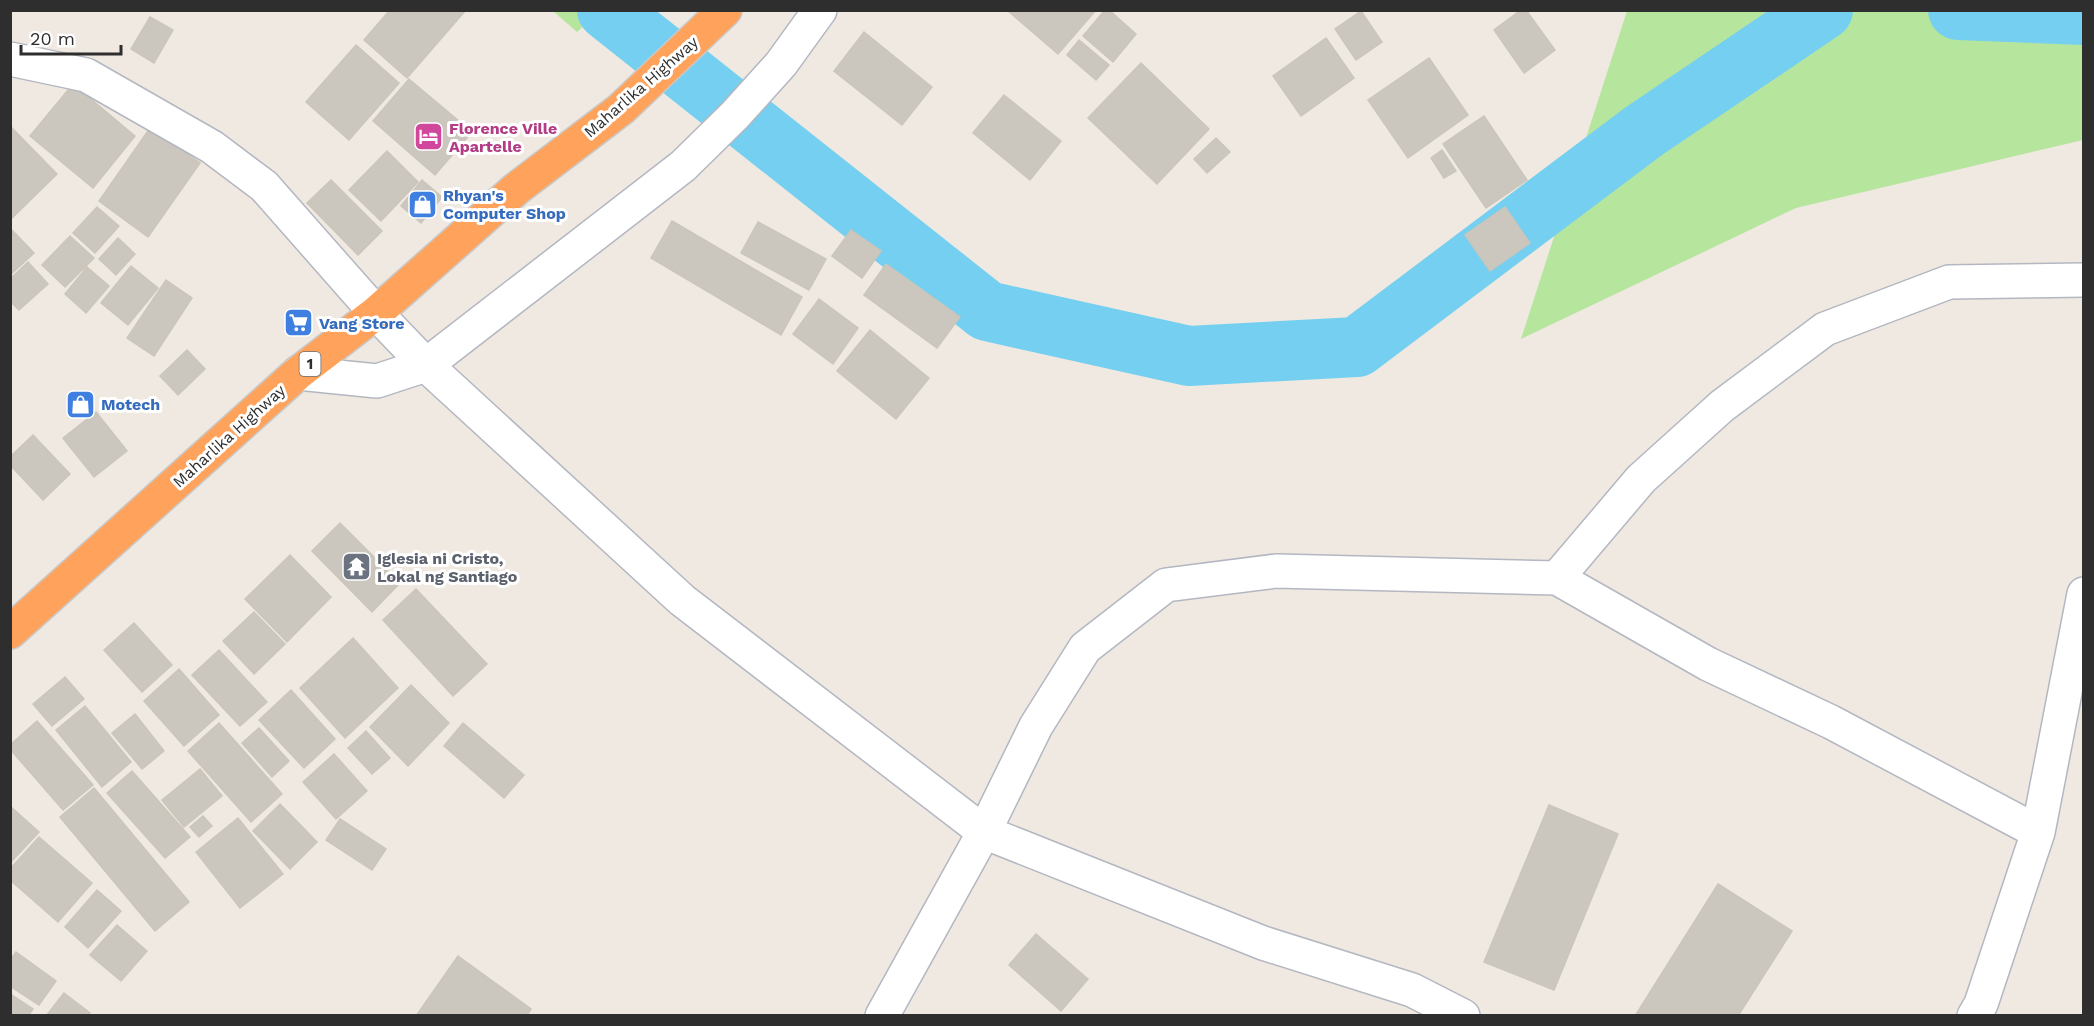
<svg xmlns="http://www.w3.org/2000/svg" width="2094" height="1026" viewBox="0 0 2094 1026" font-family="'Work Sans',sans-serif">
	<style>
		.green { fill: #b6e59e }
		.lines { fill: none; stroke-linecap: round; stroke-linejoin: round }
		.river { stroke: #75cff0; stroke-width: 60 }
		.building { fill: #cbc7bf; stroke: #cbc5ba; stroke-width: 1.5 }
		.minor-casing { stroke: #b4b7c1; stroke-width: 36 }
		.highway-casing { stroke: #c9c9c9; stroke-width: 36 }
		.minor { stroke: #fff; stroke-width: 33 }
		.highway { stroke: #ffa35c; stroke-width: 33 }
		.labels { text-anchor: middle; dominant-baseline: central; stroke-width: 6; stroke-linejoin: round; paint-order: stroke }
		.shield { fill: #fff; stroke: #6d6d6d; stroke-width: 1.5 }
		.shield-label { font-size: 15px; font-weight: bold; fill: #2e2e2e }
		.street-label { font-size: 16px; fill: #2e2e2e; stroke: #fff }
		.hotel-label { font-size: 16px; font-weight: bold; fill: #b23c85; stroke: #fff; text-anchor: start }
		.shop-label { font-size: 16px; font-weight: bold; fill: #366cbe; stroke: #fff; text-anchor: start }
		.worship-label { font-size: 16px; font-weight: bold; fill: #5b616d; stroke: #fff; text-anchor: start }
	</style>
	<rect width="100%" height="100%" fill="#efe9e1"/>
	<path class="green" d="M 553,11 L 601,11 L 577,32 Z
		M 1627,11 L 2083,11 L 2083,140 L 1796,208 L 1521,339 Z"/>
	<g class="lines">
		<path class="river" d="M 607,10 L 987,311 L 1189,356 L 1357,347 L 1644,131 L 1823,10
			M 1958,10 L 2084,15"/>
	</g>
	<path class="building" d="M 390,10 L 466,10 L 407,78 L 364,40 Z
		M 1007,10 L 1096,10 L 1058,54 Z
		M 1105,10 L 1109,10 L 1136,34 L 1113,62 L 1083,36 Z
		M 1521,10 L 1526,10 L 1555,50 L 1524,73 L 1494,30 Z
		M 1361,11 L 1382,42 L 1356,60 L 1335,29 Z
		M 150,17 L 173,30 L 154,63 L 131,49 Z
		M 864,32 L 932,87 L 902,125 L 834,71 Z
		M 1326,38 L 1354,78 L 1301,116 L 1273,76 Z
		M 1079,40 L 1109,65 L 1096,80 L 1067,55 Z
		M 356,45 L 399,83 L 349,140 L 306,102 Z
		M 1429,58 L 1468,115 L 1408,158 L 1368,100 Z
		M 1141,63 L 1209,129 L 1157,184 L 1088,118 Z
		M 409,79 L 472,132 L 435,175 L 373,121 Z
		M 73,84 L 135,136 L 93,188 L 30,136 Z
		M 1004,95 L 1061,141 L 1030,180 L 973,133 Z
		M 1484,116 L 1527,180 L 1486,208 L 1443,144 Z
		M 12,128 L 57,174 L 10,220 L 10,130 Z
		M 150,128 L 200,163 L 148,237 L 99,201 Z
		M 1216,138 L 1230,152 L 1207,173 L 1194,159 Z
		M 1442,150 L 1456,171 L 1444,178 L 1431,158 Z
		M 387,151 L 418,182 L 381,221 L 349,190 Z
		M 331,180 L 382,231 L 358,255 L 307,203 Z
		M 422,180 L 442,197 L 421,223 L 401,206 Z
		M 97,207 L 119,226 L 95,253 L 73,233 Z
		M 1505,207 L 1530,243 L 1490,271 L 1465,235 Z
		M 672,221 L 802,297 L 781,335 L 651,258 Z
		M 758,222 L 826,259 L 809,290 L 741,253 Z
		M 10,228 L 34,253 L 10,275 Z
		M 851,230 L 881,251 L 862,278 L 832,256 Z
		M 70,236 L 94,258 L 65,287 L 42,265 Z
		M 118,238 L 135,254 L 116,275 L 99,259 Z
		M 28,262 L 48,284 L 19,310 L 10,301 L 10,279 Z
		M 886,264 L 960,317 L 937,348 L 864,295 Z
		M 131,266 L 158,288 L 128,325 L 101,303 Z
		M 87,267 L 109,286 L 86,313 L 65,294 Z
		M 166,280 L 192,298 L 154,356 L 127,338 Z
		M 819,299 L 858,328 L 833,364 L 793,334 Z
		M 870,330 L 929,378 L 896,419 L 837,371 Z
		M 187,350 L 205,369 L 178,395 L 160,376 Z
		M 96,412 L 127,451 L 94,477 L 63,438 Z
		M 33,435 L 70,474 L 43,500 L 10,465 L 10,457 Z
		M 340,523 L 400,583 L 372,612 L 312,551 Z
		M 290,555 L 331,597 L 287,642 L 245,599 Z
		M 416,589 L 487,664 L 453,696 L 383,620 Z
		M 254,612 L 285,644 L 254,674 L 223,641 Z
		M 134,623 L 172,665 L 142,692 L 104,650 Z
		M 353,638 L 398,688 L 345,738 L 300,688 Z
		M 219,650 L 267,702 L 240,726 L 192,675 Z
		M 179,669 L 219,715 L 184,746 L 144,701 Z
		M 65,677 L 84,699 L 52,726 L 33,704 Z
		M 411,685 L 449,723 L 408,766 L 370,727 Z
		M 291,690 L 335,739 L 304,768 L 259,720 Z
		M 85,706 L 131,762 L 102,787 L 56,730 Z
		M 135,714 L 164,751 L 142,769 L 112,733 Z
		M 37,721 L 93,785 L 63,810 L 10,749 L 10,745 Z
		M 219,723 L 282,794 L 251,822 L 188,751 Z
		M 463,723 L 524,775 L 504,798 L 444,746 Z
		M 259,728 L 289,761 L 272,777 L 242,743 Z
		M 366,731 L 390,758 L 372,774 L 348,748 Z
		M 334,754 L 367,791 L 336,819 L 303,782 Z
		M 200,769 L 222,796 L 184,827 L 162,800 Z
		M 132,771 L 190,837 L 165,858 L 107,793 Z
		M 94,788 L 189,902 L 155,931 L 60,817 Z
		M 280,804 L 317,842 L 290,869 L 253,831 Z
		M 1549,805 L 1618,834 L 1554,990 L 1484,962 Z
		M 10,806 L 39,832 L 10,863 Z
		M 203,816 L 212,826 L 199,837 L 190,827 Z
		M 238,818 L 283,874 L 240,908 L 196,852 Z
		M 340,819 L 386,849 L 372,870 L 326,840 Z
		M 39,837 L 92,883 L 58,922 L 10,880 L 10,869 Z
		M 1718,884 L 1792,931 L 1738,1016 L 1635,1016 Z
		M 97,890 L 121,911 L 88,948 L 65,927 Z
		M 117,925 L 147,951 L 121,981 L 90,955 Z
		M 1036,934 L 1088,979 L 1061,1011 L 1009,965 Z
		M 16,952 L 56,981 L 39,1005 L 10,986 L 10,960 Z
		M 458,956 L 531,1009 L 527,1016 L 416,1016 Z
		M 64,993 L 90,1013 L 88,1016 L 46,1016 Z
		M 10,994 L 33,1009 L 28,1016 L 10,1016 Z"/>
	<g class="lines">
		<defs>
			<path id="minor" d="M 10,59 L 86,75 L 212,147 L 264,186 L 376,313 L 426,365 L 682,600 L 984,832 L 1263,943 L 1412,990 L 1463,1016
				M 298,373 L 377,381 L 426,365 L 683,166 L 735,115 L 781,64 L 820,10
				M 1557,578 L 1641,479 L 1722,406 L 1825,329 L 1949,282 L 2084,280
				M 882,1016 L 984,832 L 1036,726 L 1085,648 L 1166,585 L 1276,571 L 1557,578 L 1708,664 L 1831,722 L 2038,832
				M 1974,1016 L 1981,1004 L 2038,832 L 2084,594"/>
			<path id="highway" d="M 10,632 L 298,373 L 376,313 L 516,189 L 621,109 L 725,10"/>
		</defs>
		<use href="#minor" class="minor-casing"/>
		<use href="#highway" class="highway-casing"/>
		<use href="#minor" class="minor"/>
		<use href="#highway" class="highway"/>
	</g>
	<defs>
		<symbol id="hotel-square" viewBox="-11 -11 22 22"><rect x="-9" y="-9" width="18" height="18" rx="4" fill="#d1479c" stroke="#fff"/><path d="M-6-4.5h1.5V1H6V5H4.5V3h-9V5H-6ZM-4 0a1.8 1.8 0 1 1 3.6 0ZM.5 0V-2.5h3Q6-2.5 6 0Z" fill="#fff"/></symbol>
		<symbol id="shop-square" viewBox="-11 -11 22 22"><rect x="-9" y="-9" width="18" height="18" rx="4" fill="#3f7fe0" stroke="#fff"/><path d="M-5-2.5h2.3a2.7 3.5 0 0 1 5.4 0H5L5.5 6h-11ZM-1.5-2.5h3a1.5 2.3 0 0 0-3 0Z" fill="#fff"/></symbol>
		<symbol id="supermarket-square" viewBox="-11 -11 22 22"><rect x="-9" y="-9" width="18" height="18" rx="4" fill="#3f7fe0" stroke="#fff"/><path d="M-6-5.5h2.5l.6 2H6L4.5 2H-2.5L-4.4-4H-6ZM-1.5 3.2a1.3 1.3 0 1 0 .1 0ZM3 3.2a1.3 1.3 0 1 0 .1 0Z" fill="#fff"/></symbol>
		<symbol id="temple-square" viewBox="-11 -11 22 22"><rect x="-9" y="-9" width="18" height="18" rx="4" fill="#6b7280" stroke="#fff"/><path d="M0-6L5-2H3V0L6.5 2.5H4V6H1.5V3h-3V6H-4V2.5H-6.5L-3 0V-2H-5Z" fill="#fff"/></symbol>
	</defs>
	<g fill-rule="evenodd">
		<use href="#hotel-square" x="412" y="120" width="33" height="33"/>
		<use href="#shop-square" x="406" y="188" width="33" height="33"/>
		<use href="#supermarket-square" x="282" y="306" width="33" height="33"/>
		<use href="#shop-square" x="64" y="388" width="33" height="33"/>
		<use href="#temple-square" x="340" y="550" width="33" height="33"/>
	</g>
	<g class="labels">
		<rect class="shield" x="299.5" y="352" width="21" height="24" rx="4.5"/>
		<g class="shield-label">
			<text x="310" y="364">1</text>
		</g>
		<g class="street-label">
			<text transform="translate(641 87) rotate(-41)">Maharlika Highway</text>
			<text transform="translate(229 436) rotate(-42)">Maharlika Highway</text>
		</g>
		<g class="hotel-label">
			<text x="449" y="128">Florence Ville<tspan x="449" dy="18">Apartelle</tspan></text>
		</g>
		<g class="shop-label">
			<text x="443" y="195">Rhyan's<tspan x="443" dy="18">Computer Shop</tspan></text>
			<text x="319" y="323">Vang Store</text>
			<text x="101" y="404">Motech</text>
		</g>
		<g class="worship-label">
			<text x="377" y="558">Iglesia ni Cristo,<tspan x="377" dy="18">Lokal ng Santiago</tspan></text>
		</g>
	</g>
	<rect width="2094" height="1026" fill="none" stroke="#2e2e2e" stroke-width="24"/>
	<path d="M21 45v9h100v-9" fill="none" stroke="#2e2e2e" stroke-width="3"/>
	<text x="30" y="45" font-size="18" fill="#2e2e2e" stroke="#ffffff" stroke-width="4.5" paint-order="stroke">20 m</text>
</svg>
